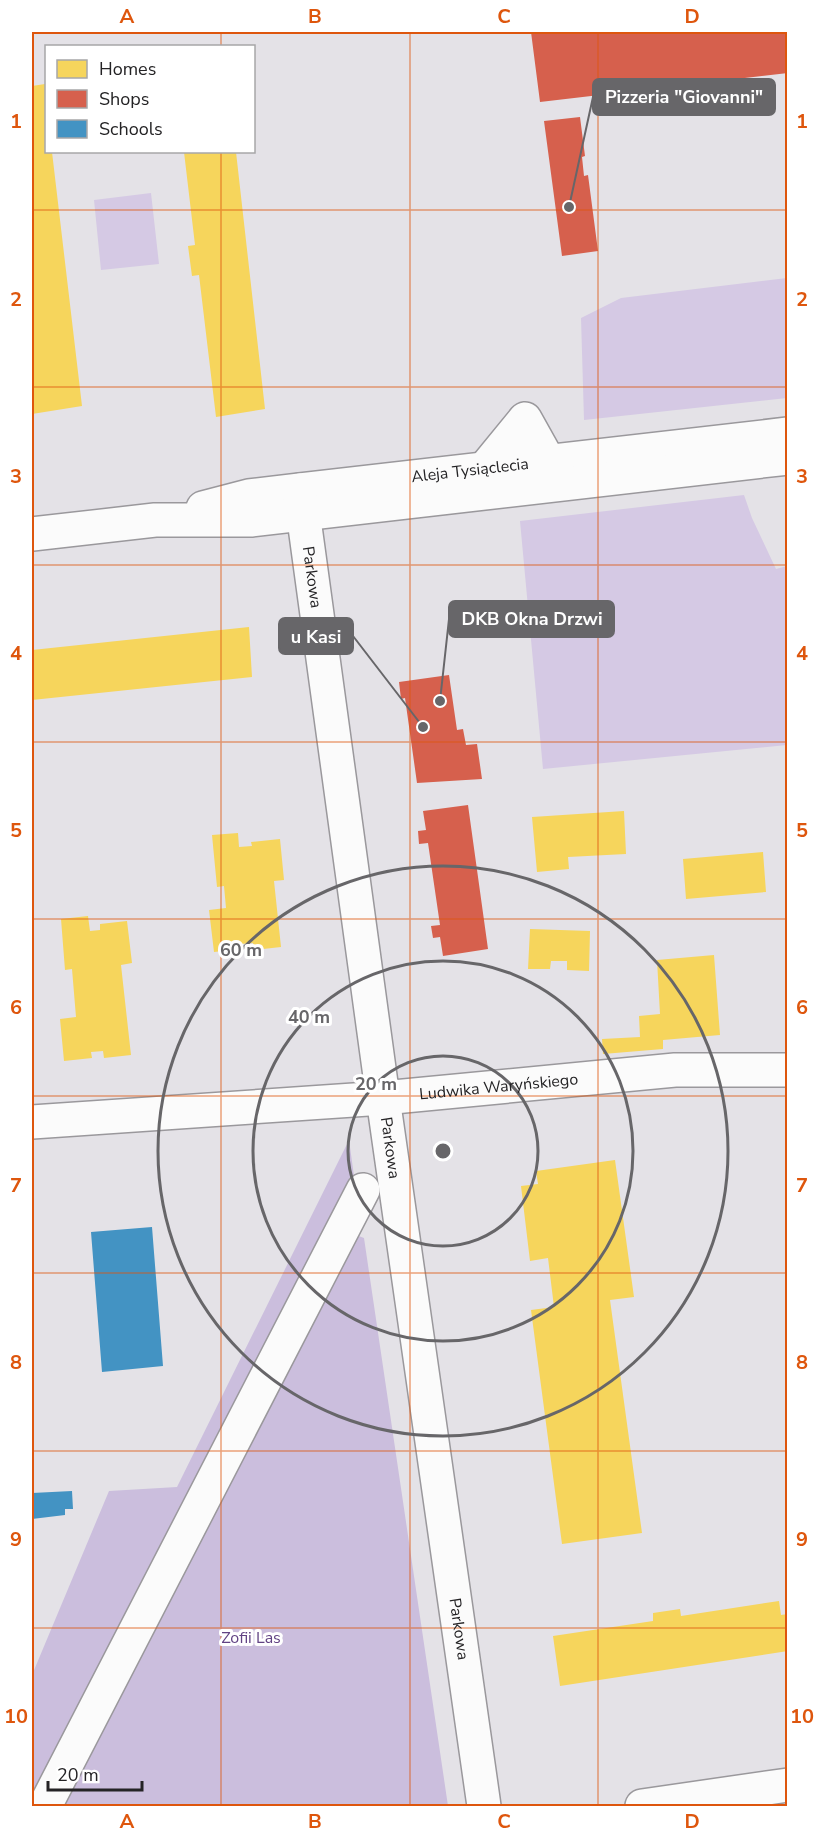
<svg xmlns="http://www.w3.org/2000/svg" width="819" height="1838" viewBox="0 0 819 1838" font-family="'Nunito Sans',sans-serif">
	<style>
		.green { fill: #d5c9e4 }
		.forest { fill: #cbbedd }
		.homes { fill: #f6d55c }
		.shops { fill: #d6604d }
		.schools { fill: #4393c3 }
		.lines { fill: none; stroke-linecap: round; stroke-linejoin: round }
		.minor-casing { stroke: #9a989c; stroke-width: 36 }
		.minor { stroke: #fbfbfb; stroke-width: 33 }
		.grid { fill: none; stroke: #de560d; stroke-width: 1.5; stroke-opacity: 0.55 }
		.ring { fill: none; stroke: #676669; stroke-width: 3 }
		.labels { text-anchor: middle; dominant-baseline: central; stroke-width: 6; stroke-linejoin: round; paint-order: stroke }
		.street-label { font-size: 16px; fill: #242325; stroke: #fff }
		.park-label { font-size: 16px; fill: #614283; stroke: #fff }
		.centre { fill: #676669; stroke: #fff; stroke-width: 3 }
		.ring-label { font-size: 18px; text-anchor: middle; font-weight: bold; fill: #676669; stroke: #fff; stroke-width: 6; stroke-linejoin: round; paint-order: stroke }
		.leader { fill: none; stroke: #676669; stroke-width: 2 }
		.callout-dot { fill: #676669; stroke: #fff; stroke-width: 2 }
		.callout { fill: #676669; stroke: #676669; stroke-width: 2 }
		.callout-label { font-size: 18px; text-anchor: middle; font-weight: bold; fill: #fff }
		.neatline { fill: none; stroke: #de560d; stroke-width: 2 }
		.grid-label { font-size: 20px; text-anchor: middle; font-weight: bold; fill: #de560d }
	</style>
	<rect width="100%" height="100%" fill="#e4e2e7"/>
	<path class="green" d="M 151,193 L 159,264 L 101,270 L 94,200 Z
		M 787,278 L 787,398 L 584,420 L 581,318 L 621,298 Z
		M 744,495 L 752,518 L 776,569 L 787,566 L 787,745 L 543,769 L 520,521 Z"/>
	<path class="forest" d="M 349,1140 L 354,1176 L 353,1183 L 32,1806 L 32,1675 L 109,1491 L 177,1487 Z
		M 356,1235 L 364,1238 L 448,1806 L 58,1806 Z"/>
	<path class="homes" d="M 45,84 L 46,152 L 52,152 L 82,406 L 32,414 L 32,86 Z
		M 184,152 L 236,152 L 265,409 L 216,417 L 199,275 L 192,276 L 188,246 L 195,245 Z
		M 249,627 L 252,677 L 32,700 L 32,650 Z
		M 624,811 L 626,854 L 568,857 L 569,869 L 537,872 L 532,817 Z
		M 238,833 L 239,847 L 252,846 L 251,842 L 280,839 L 284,880 L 274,881 L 281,947 L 254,950 L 253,943 L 240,944 L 241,949 L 214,952 L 209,910 L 226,908 L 224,886 L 217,887 L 212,835 Z
		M 763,852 L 766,892 L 686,899 L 683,859 Z
		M 88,916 L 90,931 L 100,930 L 100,924 L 127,921 L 132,963 L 121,965 L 131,1055 L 104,1058 L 103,1051 L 91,1052 L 92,1058 L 64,1061 L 60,1019 L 76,1017 L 72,969 L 65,970 L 61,919 Z
		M 530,929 L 590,931 L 589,971 L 567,970 L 567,961 L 551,961 L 550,969 L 528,969 Z
		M 714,955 L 720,1035 L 663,1040 L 663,1049 L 603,1054 L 602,1039 L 640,1037 L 639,1016 L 660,1014 L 657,960 Z
		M 615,1160 L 634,1297 L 610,1300 L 642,1533 L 562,1544 L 531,1310 L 554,1307 L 548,1258 L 530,1261 L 521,1186 L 538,1184 L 536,1171 Z
		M 779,1601 L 781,1615 L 788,1614 L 788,1651 L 560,1686 L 553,1636 L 653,1621 L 653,1613 L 680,1609 L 681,1616 Z"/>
	<path class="shops" d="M 531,32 L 788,32 L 788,73 L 540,102 Z
		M 580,117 L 585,156 L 582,157 L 584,176 L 588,175 L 598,251 L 562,256 L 544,121 Z
		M 449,675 L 457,730 L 463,729 L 466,745 L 477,744 L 482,779 L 417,783 L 405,698 L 401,699 L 399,682 Z
		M 468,805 L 488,949 L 443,956 L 440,937 L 433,938 L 431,926 L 440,925 L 428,843 L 419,844 L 418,831 L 426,830 L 423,811 Z"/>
	<path class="schools" d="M 152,1227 L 163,1366 L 102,1372 L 91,1232 Z
		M 72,1491 L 73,1509 L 65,1509 L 65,1515 L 32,1519 L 32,1493 Z"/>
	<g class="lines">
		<defs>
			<g id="minor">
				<path d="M 485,468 L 525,419 L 549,462 L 565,476"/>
				<path id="s1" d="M 300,490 L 383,1098 L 484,1806"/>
				<path id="s2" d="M 203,508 L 249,496 L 300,490 L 788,434"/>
				<path d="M 32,534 L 155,520 L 251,520 L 788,458"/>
				<path id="s3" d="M 32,1122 L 383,1098 L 675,1070 L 788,1070"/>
				<path d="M 45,1806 L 363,1190"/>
				<path d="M 642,1806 L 788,1785"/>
			</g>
		</defs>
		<use href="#minor" class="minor-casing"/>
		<use href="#minor" class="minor"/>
	</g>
	<path class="grid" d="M 221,32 L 221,46M 410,32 L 410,1806M 598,32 L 598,1806M 221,152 L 221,1806M 32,210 L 788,210M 32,387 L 788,387M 32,565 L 788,565M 32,742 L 788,742M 32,919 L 788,919M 32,1096 L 788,1096M 32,1273 L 788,1273M 32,1451 L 788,1451M 32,1628 L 788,1628"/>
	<g class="ring">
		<circle cx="443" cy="1151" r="95"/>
		<circle cx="443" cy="1151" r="190"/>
		<circle cx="443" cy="1151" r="285"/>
	</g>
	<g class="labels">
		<g class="street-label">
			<text stroke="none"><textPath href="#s2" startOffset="270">Aleja Tysiąclecia</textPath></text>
			<text stroke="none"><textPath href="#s1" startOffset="88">Parkowa</textPath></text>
			<text stroke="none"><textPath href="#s3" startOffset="468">Ludwika Waryńskiego</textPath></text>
			<text stroke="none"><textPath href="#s1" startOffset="664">Parkowa</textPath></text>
			<text stroke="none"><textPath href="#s1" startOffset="1150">Parkowa</textPath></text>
		</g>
		<g class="park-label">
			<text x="251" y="1638">Zofii Las</text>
		</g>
	</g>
	<circle cx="443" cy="1151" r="9" class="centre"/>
	<g class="ring-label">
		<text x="241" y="956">60 m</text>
		<text x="309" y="1023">40 m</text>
		<text x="376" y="1090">20 m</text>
	</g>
	<path class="leader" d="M569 207L593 97M440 701L449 619M423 727L353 636"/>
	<g class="callout-dot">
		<circle cx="569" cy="207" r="6"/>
		<circle cx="440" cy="701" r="6"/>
		<circle cx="423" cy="727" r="6"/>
	</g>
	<g class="callout">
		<rect x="593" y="79" width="182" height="36" rx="6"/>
		<rect x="449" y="601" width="165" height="36" rx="6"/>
		<rect x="279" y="618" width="74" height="36" rx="6"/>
	</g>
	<g class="callout-label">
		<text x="684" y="103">Pizzeria "Giovanni"</text>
		<text x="532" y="625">DKB Okna Drzwi</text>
		<text x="316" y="643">u Kasi</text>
	</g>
	<rect width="819" height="1838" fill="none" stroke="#ffffff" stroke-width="66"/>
	<rect x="45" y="45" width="210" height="108" fill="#ffffff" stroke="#a7a7a8" stroke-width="1.5"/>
	<rect x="57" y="60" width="30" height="18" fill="#f6d55c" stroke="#a7a7a8" stroke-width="1.5"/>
	<text x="99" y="75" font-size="18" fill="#242325">Homes</text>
	<rect x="57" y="90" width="30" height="18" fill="#d6604d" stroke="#a7a7a8" stroke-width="1.5"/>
	<text x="99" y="105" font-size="18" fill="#242325">Shops</text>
	<rect x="57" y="120" width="30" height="18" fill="#4393c3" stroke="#a7a7a8" stroke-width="1.5"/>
	<text x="99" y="135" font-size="18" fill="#242325">Schools</text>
	<path d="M48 1781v9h94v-9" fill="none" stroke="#242325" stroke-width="3"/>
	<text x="57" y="1781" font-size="18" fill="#242325" stroke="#ffffff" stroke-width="4.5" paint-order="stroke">20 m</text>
	<rect x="33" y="33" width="753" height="1772" class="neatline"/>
	<g class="grid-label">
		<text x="127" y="23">A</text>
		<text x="315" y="23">B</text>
		<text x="504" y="23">C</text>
		<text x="692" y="23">D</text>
		<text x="16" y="128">1</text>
		<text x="802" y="128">1</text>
		<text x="16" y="306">2</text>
		<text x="802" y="306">2</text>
		<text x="16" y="483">3</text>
		<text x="802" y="483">3</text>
		<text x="16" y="660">4</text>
		<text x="802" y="660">4</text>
		<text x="16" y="837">5</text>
		<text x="802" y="837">5</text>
		<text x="16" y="1014">6</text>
		<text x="802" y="1014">6</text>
		<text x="16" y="1192">7</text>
		<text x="802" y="1192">7</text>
		<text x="16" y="1369">8</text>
		<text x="802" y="1369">8</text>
		<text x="16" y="1546">9</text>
		<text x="802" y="1546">9</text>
		<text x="16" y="1723">10</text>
		<text x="802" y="1723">10</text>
		<text x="127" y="1828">A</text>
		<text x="315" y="1828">B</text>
		<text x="504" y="1828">C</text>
		<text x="692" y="1828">D</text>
	</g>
</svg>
